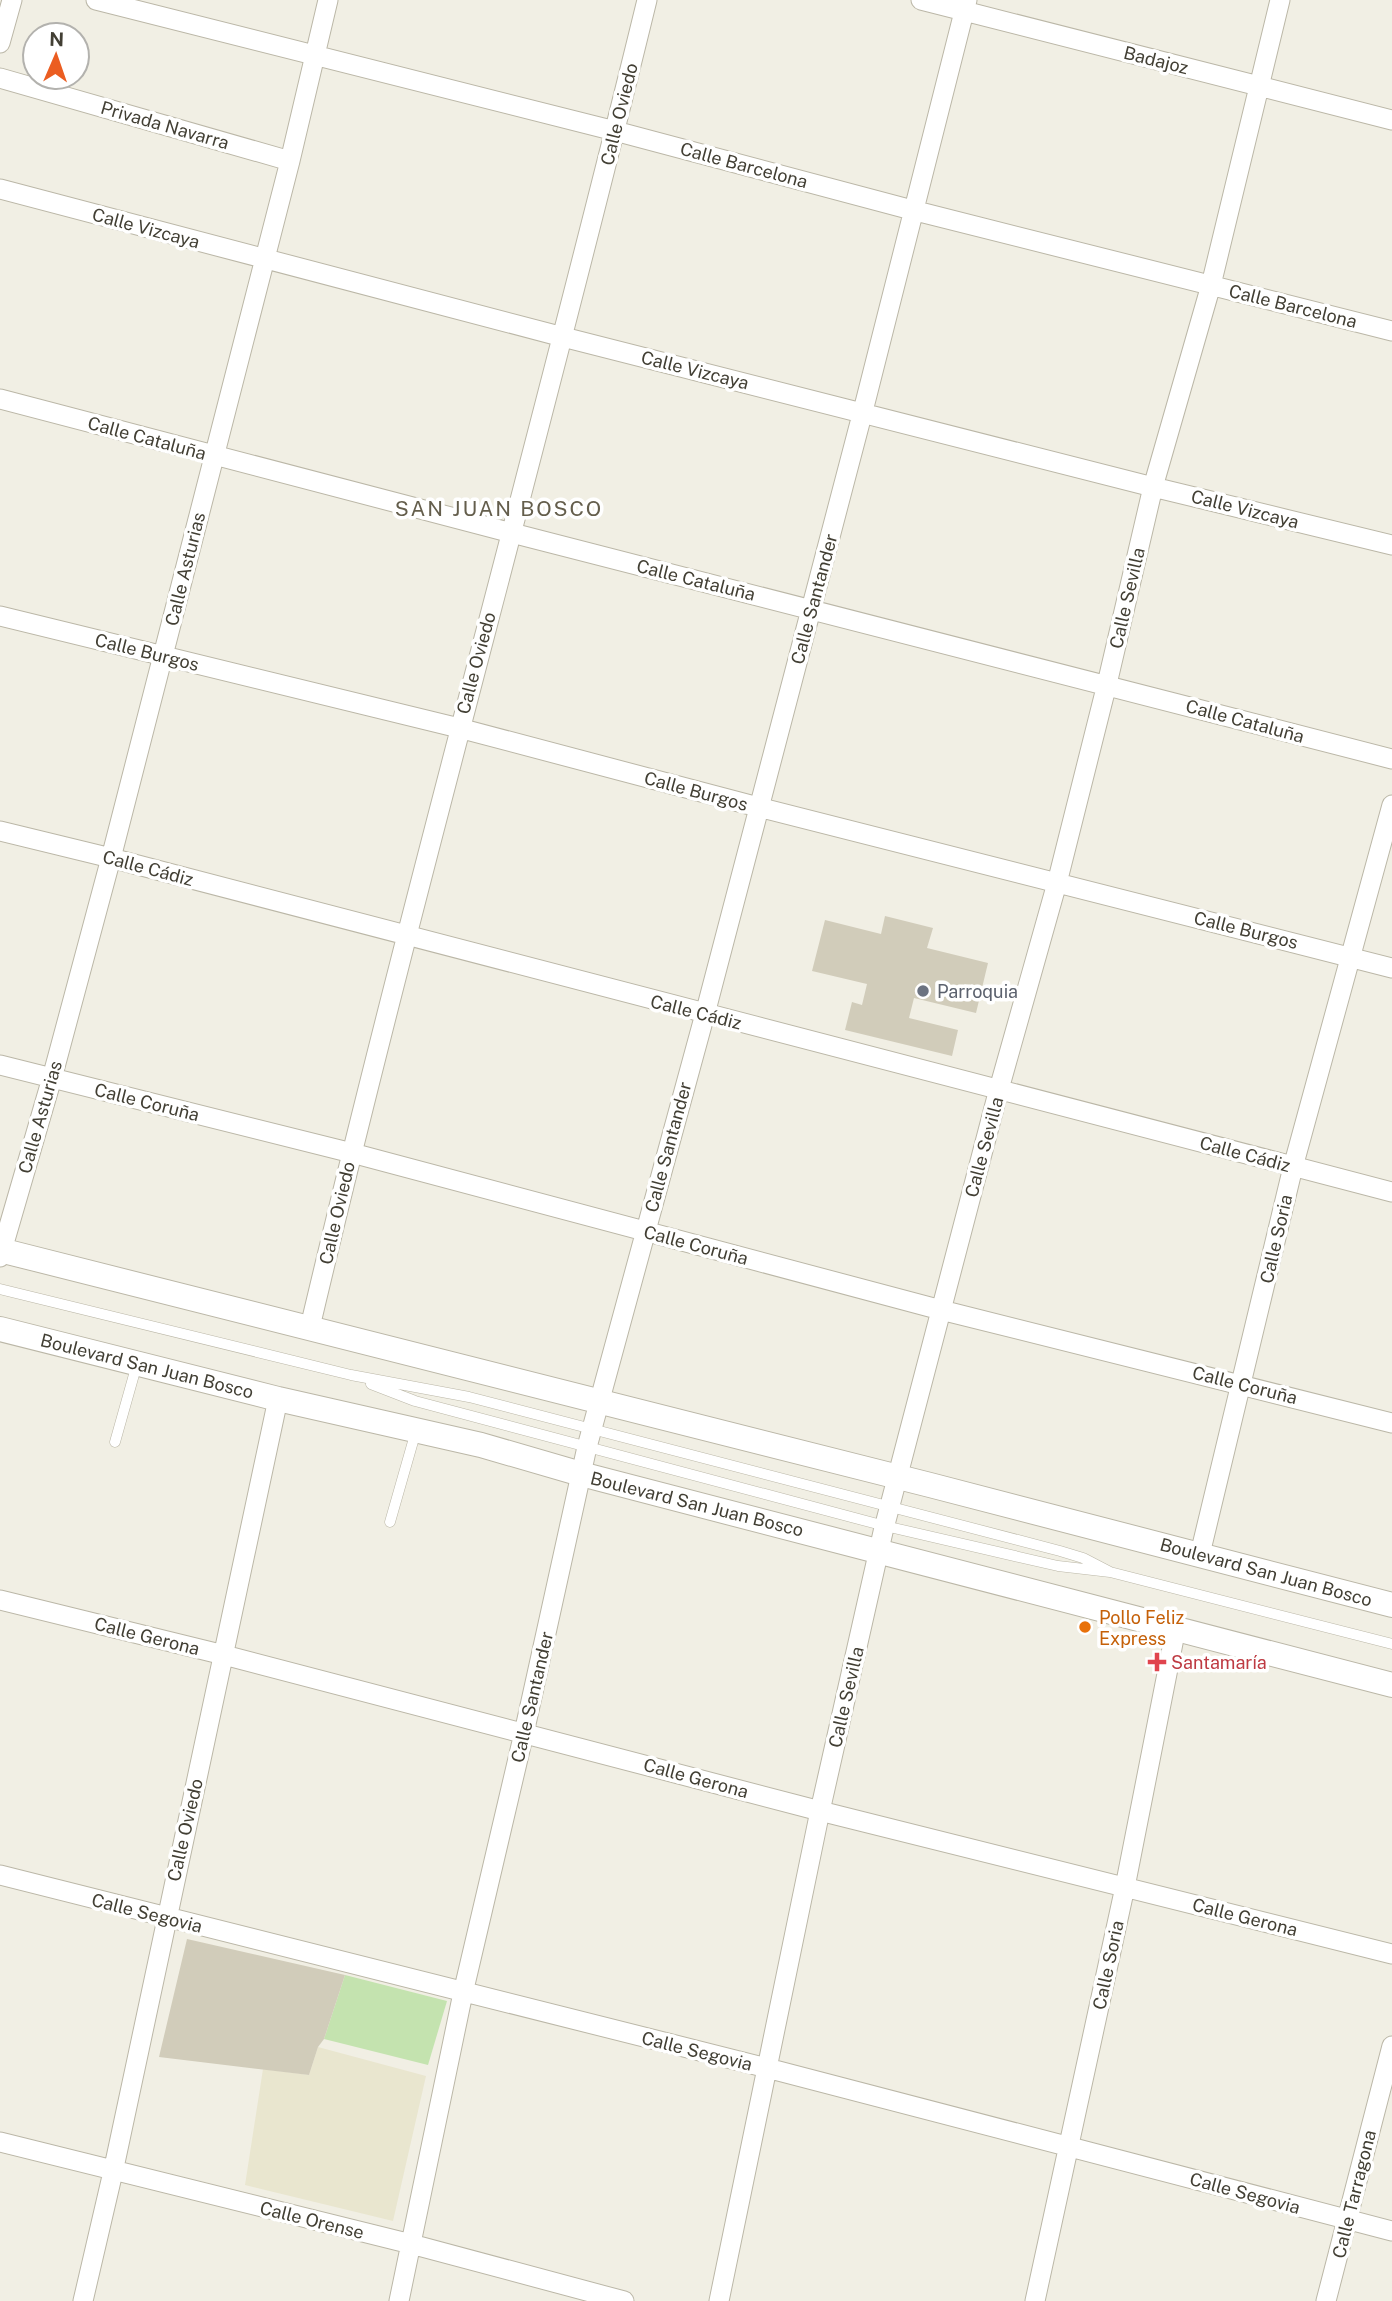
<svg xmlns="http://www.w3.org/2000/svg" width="1392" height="2301" viewBox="0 0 1392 2301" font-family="'Public Sans',sans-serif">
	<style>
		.education { fill: #e9e6cf }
		.green { fill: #c4e3af }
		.building { fill: #d1ccba }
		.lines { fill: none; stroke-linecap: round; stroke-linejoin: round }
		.service-casing { stroke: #bbb7a7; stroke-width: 11 }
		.minor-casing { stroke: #bbb7a7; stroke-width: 21 }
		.tertiary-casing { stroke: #bbb7a7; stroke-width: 26 }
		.service { stroke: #fff; stroke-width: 10 }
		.minor { stroke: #fff; stroke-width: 19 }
		.tertiary { stroke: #fff; stroke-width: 24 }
		.worship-dot { fill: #6b7280; stroke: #fff; stroke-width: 2.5 }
		.food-dot { fill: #e8710a; stroke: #fff; stroke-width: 2.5 }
		.health-dot { fill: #e0444e; stroke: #fff; stroke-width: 2.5 }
		.labels { text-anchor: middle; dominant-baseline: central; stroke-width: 7; stroke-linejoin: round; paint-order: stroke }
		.street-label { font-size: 18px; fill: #423f34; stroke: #fff }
		.worship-label { font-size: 18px; fill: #5b616d; stroke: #fff; text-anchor: start }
		.food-label { font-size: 18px; fill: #c56008; stroke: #fff; text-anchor: start }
		.health-label { font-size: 18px; fill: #be3a42; stroke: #fff; text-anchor: start }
		.quarter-label { font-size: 21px; letter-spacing: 2px; fill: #645e4c; stroke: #fff }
	</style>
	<rect width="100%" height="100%" fill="#f1efe4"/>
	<path class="education" d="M 318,2047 L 426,2076 L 393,2221 L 245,2185 L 263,2069 L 309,2075 Z"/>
	<path class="green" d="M 345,1975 L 447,2001 L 428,2065 L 324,2039 Z"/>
	<path class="building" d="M 885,916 L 933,928 L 927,948 L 988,963 L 976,1013 L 914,998 L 909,1018 L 958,1030 L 952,1056 L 845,1030 L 852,1002 L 862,1005 L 867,984 L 812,971 L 825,920 L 881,934 Z
		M 187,1939 L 345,1975 L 324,2039 L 318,2047 L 309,2075 L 159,2057 Z"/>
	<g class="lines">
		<defs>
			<path id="service" d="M 0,1289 L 351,1375 L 469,1397 L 1060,1551 L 1083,1558 L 1110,1572
				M 371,1384 L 415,1401 L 885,1526 L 1058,1566 L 1110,1572 L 1392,1644
				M 115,1442 L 137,1364
				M 390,1522 L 416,1431"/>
			<path id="minor" d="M 96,0 L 615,131 L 912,210 L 1392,331
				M 921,0 L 1392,120
				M 0,43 L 12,0
				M 0,78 L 290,161
				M 0,189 L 563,337 L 1153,487 L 1392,545
				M 0,399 L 512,533 L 1392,759
				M 0,616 L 459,728 L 758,807 L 1392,968
				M 0,831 L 111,858 L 1392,1192
				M 0,1065 L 352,1153 L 941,1310 L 1392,1423
				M 0,1257 L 52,1078 L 111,858 L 290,161 L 328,0
				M 310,1327 C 415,883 539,444 647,0
				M 1200,1554 L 1293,1167 L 1392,805
				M 0,1600 L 224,1655 L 820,1811 L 1392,1954
				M 0,1875 L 767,2068 L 1392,2231
				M 0,2142 L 411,2244 L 624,2301
				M 83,2301 L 113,2172 L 278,1399
				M 399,2301 L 463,1993 L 524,1733 L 587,1447 L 705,1014 L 863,411 L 967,0
				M 719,2301 L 820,1811 L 883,1532 L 999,1089 L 1057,883 L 1107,684 L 1153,487 L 1211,285 L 1280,0
				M 1035,2301 L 1125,1887 L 1176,1628
				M 1326,2301 L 1392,2046"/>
			<path id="tertiary" d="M 0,1250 L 930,1485 L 1392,1605
				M 0,1329 L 278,1399 L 481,1445 L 581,1474 L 1392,1685"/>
		</defs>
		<use href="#service" class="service-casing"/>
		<use href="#minor" class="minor-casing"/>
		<use href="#tertiary" class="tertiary-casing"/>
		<use href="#service" class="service"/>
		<use href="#minor" class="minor"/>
		<use href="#tertiary" class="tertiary"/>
	</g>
	<circle class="worship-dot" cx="923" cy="991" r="7"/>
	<circle class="food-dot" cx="1085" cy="1627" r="7"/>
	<path class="health-dot" d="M1153.5 1651.5h7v7h7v7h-7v7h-7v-7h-7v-7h7z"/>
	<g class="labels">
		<g class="street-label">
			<text transform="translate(1156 60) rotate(14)">Badajoz</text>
			<text transform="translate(619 114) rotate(-76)">Calle Oviedo</text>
			<text transform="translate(165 125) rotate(16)">Privada Navarra</text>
			<text transform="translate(744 165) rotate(15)">Calle Barcelona</text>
			<text transform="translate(146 228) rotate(15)">Calle Vizcaya</text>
			<text transform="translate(1293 306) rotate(14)">Calle Barcelona</text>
			<text transform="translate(695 370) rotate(14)">Calle Vizcaya</text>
			<text transform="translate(147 438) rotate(15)">Calle Cataluña</text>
			<text transform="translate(1245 509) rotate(14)">Calle Vizcaya</text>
			<text transform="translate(185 569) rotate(-76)">Calle Asturias</text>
			<text transform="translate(696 580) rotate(14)">Calle Cataluña</text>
			<text transform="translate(1127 598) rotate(-77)">Calle Sevilla</text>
			<text transform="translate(814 599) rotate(-75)">Calle Santander</text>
			<text transform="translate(147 652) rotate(14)">Calle Burgos</text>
			<text transform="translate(476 663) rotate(-75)">Calle Oviedo</text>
			<text transform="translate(1245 721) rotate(15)">Calle Cataluña</text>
			<text transform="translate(696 791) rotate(15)">Calle Burgos</text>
			<text transform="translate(148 868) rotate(15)">Calle Cádiz</text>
			<text transform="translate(1246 930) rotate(14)">Calle Burgos</text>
			<text transform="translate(696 1012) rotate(14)">Calle Cádiz</text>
			<text transform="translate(147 1102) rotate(14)">Calle Coruña</text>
			<text transform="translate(40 1117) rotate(-74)">Calle Asturias</text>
			<text transform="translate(668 1147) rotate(-75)">Calle Santander</text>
			<text transform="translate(984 1147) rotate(-75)">Calle Sevilla</text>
			<text transform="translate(1245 1154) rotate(15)">Calle Cádiz</text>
			<text transform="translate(337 1213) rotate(-77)">Calle Oviedo</text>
			<text transform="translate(1276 1239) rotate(-77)">Calle Soria</text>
			<text transform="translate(696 1245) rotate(15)">Calle Coruña</text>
			<text transform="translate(147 1366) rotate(14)">Boulevard San Juan Bosco</text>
			<text transform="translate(1245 1385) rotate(14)">Calle Coruña</text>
			<text transform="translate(697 1504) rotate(14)">Boulevard San Juan Bosco</text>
			<text transform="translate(1266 1572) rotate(15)">Boulevard San Juan Bosco</text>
			<text transform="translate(147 1636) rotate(14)">Calle Gerona</text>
			<text transform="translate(532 1697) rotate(-77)">Calle Santander</text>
			<text transform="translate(846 1697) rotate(-77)">Calle Sevilla</text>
			<text transform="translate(696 1778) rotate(15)">Calle Gerona</text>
			<text transform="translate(185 1830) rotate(-77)">Calle Oviedo</text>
			<text transform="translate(147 1913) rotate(14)">Calle Segovia</text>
			<text transform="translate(1245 1917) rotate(14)">Calle Gerona</text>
			<text transform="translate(1108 1965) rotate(-78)">Calle Soria</text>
			<text transform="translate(697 2051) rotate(14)">Calle Segovia</text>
			<text transform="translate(1245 2193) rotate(15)">Calle Segovia</text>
			<text transform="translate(1354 2194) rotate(-76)">Calle Tarragona</text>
			<text transform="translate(312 2220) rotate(14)">Calle Orense</text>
		</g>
		<g class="worship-label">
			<text x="937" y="991">Parroquia</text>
		</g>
		<g class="food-label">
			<text x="1099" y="1617">Pollo Feliz<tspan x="1099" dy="21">Express</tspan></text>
		</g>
		<g class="health-label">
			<text x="1171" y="1662">Santamaría</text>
		</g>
		<g class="quarter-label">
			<text x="499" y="508">SAN JUAN BOSCO</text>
		</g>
	</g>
	<g transform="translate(56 56) rotate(2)"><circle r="33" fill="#ffffff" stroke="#b3b2ae" stroke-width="2"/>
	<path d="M0-5L12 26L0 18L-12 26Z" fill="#eb5d21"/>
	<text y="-10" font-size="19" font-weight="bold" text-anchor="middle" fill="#423f34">N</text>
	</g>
</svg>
